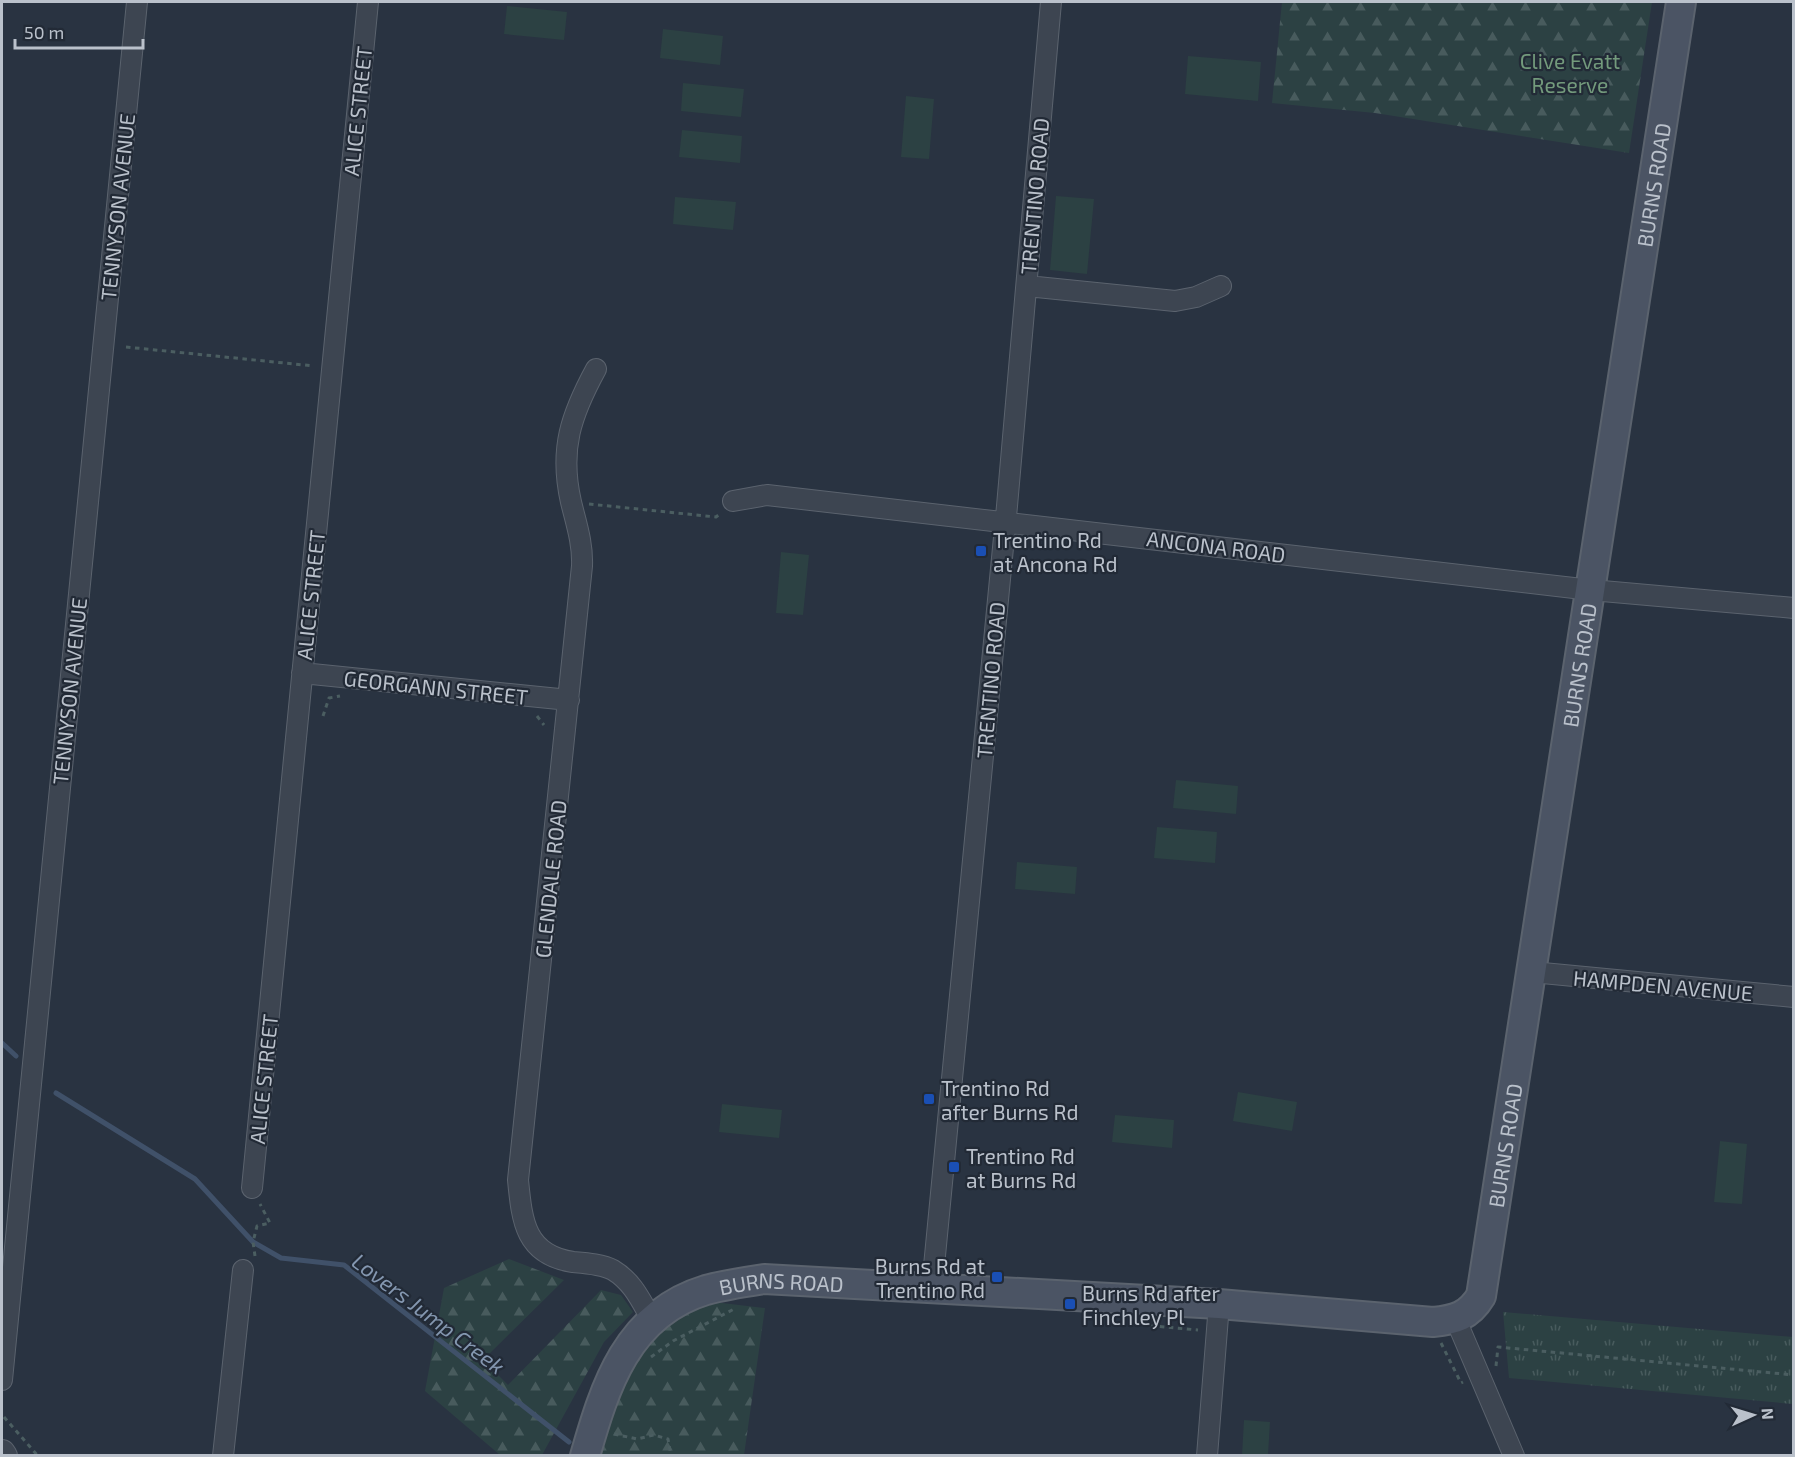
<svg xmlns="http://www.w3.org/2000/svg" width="1795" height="1457" viewBox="0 0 1795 1457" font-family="'Exo 2',sans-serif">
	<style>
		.grass { fill: url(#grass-tufts) }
		.forest { fill: url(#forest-firs) }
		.pitch { fill: #2c4143 }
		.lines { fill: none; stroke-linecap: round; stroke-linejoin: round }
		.stream { stroke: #405169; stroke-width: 5 }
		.minor-casing { stroke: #5b636e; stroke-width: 22 }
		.tertiary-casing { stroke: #5b636e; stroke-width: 28 }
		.secondary-casing { stroke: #5b636e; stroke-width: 32 }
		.path { stroke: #4b5e61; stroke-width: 3; stroke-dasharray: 4.5 4.5; stroke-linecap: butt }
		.minor { stroke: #3d4551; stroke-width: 20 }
		.tertiary { stroke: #3d4551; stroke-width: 26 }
		.secondary { stroke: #4b5464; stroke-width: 28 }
		.transit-dot { fill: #1a4fb4; stroke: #222a36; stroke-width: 2 }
		.labels { text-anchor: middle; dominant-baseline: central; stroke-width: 4.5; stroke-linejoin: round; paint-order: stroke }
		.park-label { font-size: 21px; fill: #739a7c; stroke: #222a36 }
		.street-label { font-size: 21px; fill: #bac1cb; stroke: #222a36 }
		.poi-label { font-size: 21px; fill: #bac1cb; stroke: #222a36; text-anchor: start }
		.water-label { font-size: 22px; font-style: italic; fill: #8497b0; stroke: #222a36 }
	</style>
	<defs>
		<pattern id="grass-tufts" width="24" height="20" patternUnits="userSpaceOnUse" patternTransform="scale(1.5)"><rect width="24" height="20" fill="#2c4143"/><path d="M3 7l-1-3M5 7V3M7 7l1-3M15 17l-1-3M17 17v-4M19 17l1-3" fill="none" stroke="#485b5d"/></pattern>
		<pattern id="forest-firs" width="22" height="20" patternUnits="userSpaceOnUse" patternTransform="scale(1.5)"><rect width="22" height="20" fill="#2c4143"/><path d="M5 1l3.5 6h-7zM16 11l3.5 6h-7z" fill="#485b5d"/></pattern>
	</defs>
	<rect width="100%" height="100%" fill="#293341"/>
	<path class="grass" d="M 1503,1312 L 1793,1337 L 1793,1404 L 1509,1378 Z"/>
	<path class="forest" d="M 1282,2 L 1652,2 L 1629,153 L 1375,113 L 1272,103 Z
		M 509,1259 L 564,1280 L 483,1360 L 508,1385 L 601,1290 L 621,1295 L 633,1312 L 604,1342 L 542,1455 L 500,1455 L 425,1391 L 444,1288 Z
		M 705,1301 L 765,1308 L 744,1455 L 594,1456 L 614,1385 L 664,1317 Z"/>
	<path class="pitch" d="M 507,6 L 567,12 L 564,40 L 504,34 Z
		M 663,29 L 723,36 L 720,65 L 660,58 Z
		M 1188,56 L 1261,62 L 1258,101 L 1185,94 Z
		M 683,83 L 744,89 L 741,117 L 681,111 Z
		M 906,96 L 934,99 L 929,159 L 901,157 Z
		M 682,130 L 742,136 L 740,163 L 679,157 Z
		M 1056,196 L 1094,199 L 1087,274 L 1050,270 Z
		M 675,197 L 736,202 L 733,230 L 673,224 Z
		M 781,552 L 809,555 L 803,615 L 776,613 Z
		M 1176,780 L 1238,786 L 1236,814 L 1173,808 Z
		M 1157,827 L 1217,832 L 1215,863 L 1154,858 Z
		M 1017,862 L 1077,867 L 1075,894 L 1015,889 Z
		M 1238,1092 L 1297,1102 L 1292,1131 L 1233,1121 Z
		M 722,1104 L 782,1110 L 779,1138 L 719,1132 Z
		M 1115,1115 L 1174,1120 L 1172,1148 L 1112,1142 Z
		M 1720,1141 L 1747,1144 L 1742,1204 L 1714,1202 Z
		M 1244,1420 L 1270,1422 L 1268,1455 L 1242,1455 Z"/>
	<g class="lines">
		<path class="stream" d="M 2,1043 L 16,1056
			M 56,1093 L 195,1179 L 253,1242 L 281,1258 L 344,1265 L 569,1442"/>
		<defs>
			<path id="minor" d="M 1027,286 L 1175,301 L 1196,297 L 1221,286
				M 596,369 C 571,415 559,449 571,502 C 576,523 583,543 582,566 L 518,1180 C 522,1221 525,1255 573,1262 C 585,1263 602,1264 613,1270 C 633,1282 641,1301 652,1320
				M 733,501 L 767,495 L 1591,590 L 1794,608
				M 302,673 L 569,700
				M 1532,972 L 1794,997
				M 252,1188 L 368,2
				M 932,1287 L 1007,506 L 1051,2
				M 1456,1320 L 1514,1456
				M 2,1380 L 137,2
				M 223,1456 L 243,1270
				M 1207,1456 L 1219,1304"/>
			<path id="tertiary" d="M 2,1453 L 4,1456"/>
			<g id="secondary">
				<path id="s1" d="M 585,1456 C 605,1386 627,1314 706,1290 C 724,1285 744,1282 764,1279 L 1219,1304 L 1433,1322 C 1455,1320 1469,1316 1481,1296 L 1681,2"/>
			</g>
		</defs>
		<use href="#minor" class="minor-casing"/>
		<use href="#tertiary" class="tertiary-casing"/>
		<use href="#secondary" class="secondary-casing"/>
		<path class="path" d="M 126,347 L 314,366
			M 589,504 L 716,517 L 721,513
			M 323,716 L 329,698 L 340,696
			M 537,716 L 544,725
			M 255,1256 L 253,1242 L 257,1226 L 270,1223 L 260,1204
			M 1133,1324 L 1198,1330
			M 1441,1343 L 1461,1383 L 1463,1382
			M 651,1357 L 673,1341 L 736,1308
			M 1496,1366 L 1498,1347 L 1794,1375
			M 4,1417 L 38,1456
			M 614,1434 L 637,1439 L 654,1435 L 668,1439 L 671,1456"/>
		<use href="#minor" class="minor"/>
		<use href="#tertiary" class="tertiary"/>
		<use href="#secondary" class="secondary"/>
	</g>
	<g class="transit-dot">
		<rect x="975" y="545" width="12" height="12" rx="3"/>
		<rect x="923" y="1093" width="12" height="12" rx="3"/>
		<rect x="948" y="1161" width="12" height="12" rx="3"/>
		<rect x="991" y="1271" width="12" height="12" rx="3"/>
		<rect x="1064" y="1298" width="12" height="12" rx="3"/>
	</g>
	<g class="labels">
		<g class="park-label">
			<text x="1570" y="60">Clive Evatt<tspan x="1570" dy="24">Reserve</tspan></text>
		</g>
		<g class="street-label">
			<text transform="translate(357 111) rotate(-84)">ALICE STREET</text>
			<text stroke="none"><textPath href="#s1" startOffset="2127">BURNS ROAD</textPath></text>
			<text transform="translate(1034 196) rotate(-85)">TRENTINO ROAD</text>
			<text transform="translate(117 207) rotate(-84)">TENNYSON AVENUE</text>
			<text transform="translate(1216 546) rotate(7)">ANCONA ROAD</text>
			<text transform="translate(310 595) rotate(-84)">ALICE STREET</text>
			<text stroke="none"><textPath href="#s1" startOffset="1641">BURNS ROAD</textPath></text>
			<text transform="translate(990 680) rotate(-85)">TRENTINO ROAD</text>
			<text transform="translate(436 687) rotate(6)">GEORGANN STREET</text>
			<text transform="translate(69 691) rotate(-84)">TENNYSON AVENUE</text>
			<text transform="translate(550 879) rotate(-84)">GLENDALE ROAD</text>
			<text transform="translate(1663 985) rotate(5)">HAMPDEN AVENUE</text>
			<text transform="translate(263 1079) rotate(-84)">ALICE STREET</text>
			<text stroke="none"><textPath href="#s1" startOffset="1155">BURNS ROAD</textPath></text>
			<text stroke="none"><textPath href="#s1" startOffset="292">BURNS ROAD</textPath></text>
		</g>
		<g class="poi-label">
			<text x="993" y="539">Trentino Rd<tspan x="993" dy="24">at Ancona Rd</tspan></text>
			<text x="941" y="1087">Trentino Rd<tspan x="941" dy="24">after Burns Rd</tspan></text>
			<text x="966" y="1155">Trentino Rd<tspan x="966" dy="24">at Burns Rd</tspan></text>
			<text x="985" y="1265" text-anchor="end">Burns Rd at<tspan x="985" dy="24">Trentino Rd</tspan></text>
			<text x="1082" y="1292">Burns Rd after<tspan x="1082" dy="24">Finchley Pl</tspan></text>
		</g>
		<g class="water-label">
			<text transform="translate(429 1313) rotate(37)">Lovers Jump Creek</text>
		</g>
	</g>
	<rect width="1795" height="1457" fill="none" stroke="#bac1cb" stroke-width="6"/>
	<g transform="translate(1753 1415) rotate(86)" stroke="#222a36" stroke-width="4.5" paint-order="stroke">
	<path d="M0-4.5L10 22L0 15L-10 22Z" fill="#bac1cb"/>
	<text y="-9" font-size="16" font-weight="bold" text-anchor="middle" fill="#bac1cb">N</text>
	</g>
	<path d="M15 39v9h128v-9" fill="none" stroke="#bac1cb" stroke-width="3"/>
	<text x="24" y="39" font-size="18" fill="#bac1cb" stroke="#222a36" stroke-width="4.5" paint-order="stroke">50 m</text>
</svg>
